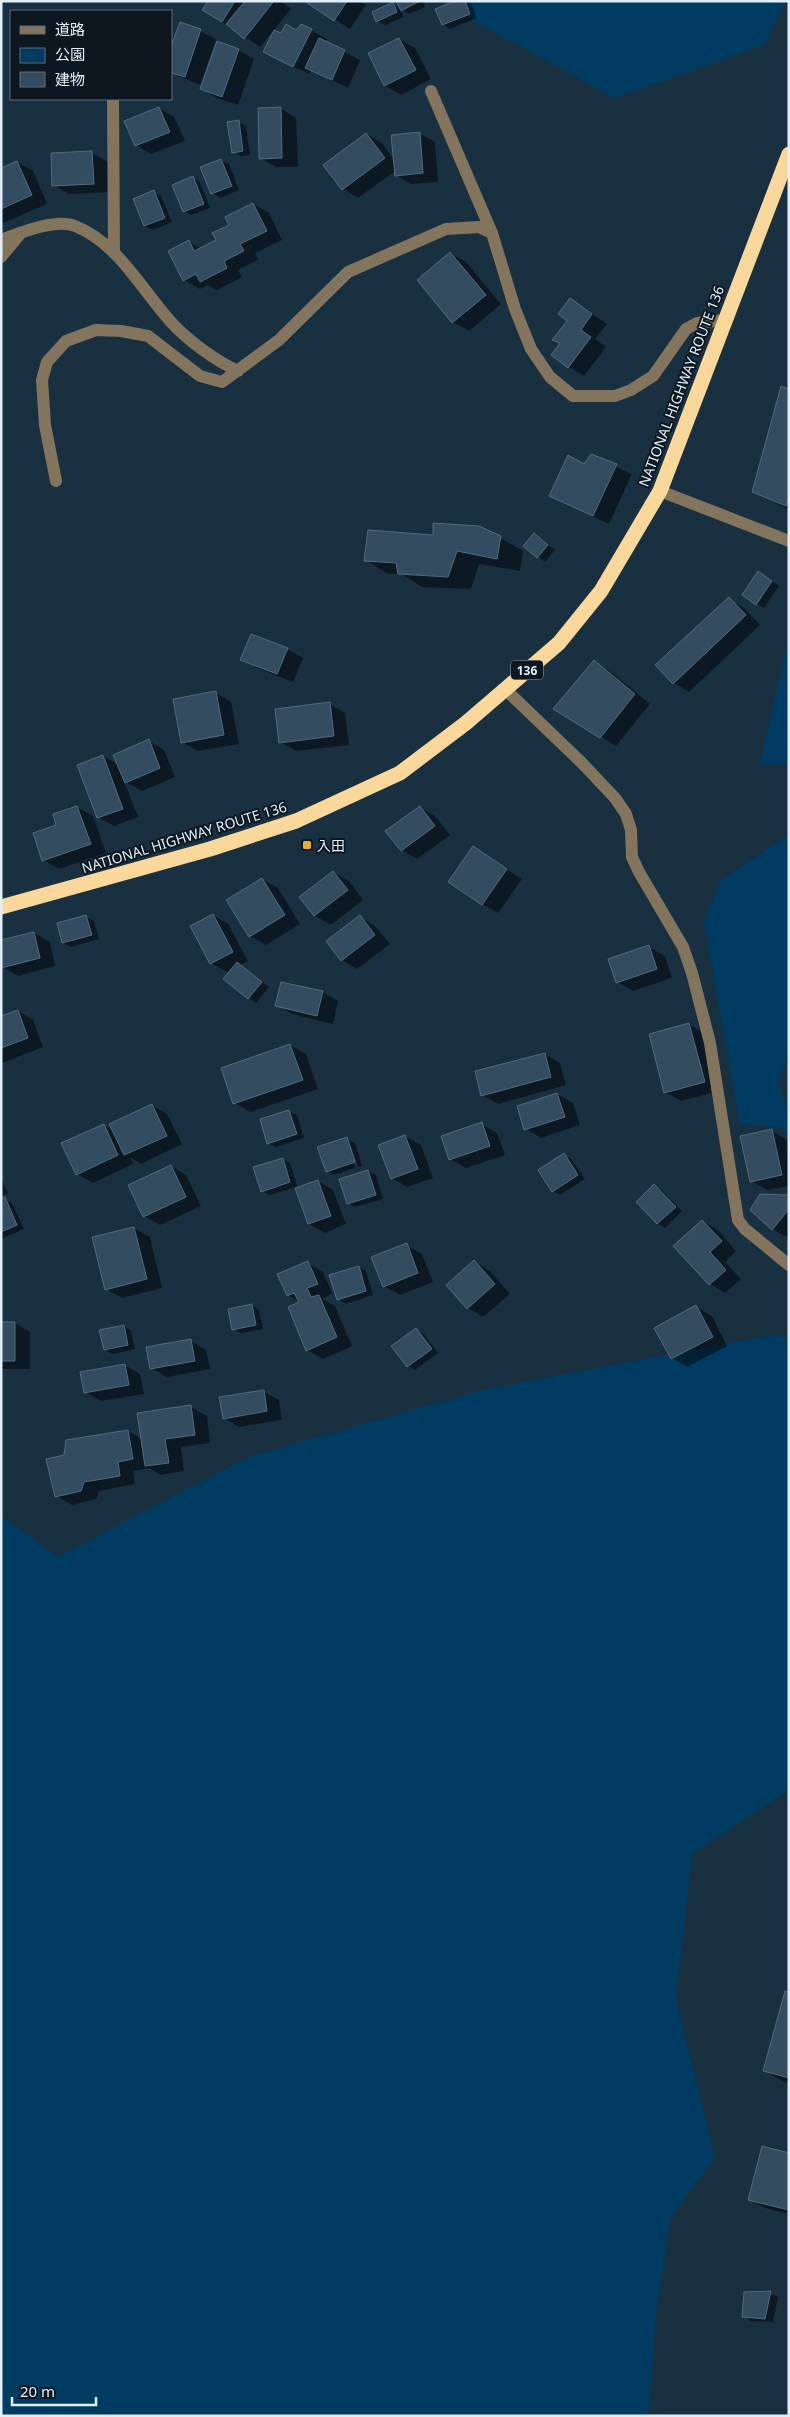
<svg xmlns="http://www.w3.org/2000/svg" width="790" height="2417" viewBox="0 0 790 2417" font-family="'Noto Sans','Noto Sans JP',sans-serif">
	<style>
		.green { fill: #003c61 }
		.shadow { fill: #0007 }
		.building { fill: #344c5f; stroke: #526b7f }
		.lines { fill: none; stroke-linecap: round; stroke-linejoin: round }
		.minor { stroke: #82745d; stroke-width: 12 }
		.highway { stroke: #fad79b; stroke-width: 15 }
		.poi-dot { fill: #e6ac36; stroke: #0d171f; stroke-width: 2 }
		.labels { text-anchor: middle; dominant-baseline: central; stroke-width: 4; stroke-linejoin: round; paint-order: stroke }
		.shield { fill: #0d171f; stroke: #a1aeb9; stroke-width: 1 }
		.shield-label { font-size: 12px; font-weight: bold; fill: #e1effb }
		.street-label { font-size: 14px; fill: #e1effb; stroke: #0d171f }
		.poi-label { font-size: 14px; fill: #e1effb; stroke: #0d171f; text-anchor: start }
	</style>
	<rect width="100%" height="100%" fill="#193041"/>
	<path class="green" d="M 443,1 L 786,1 L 764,45 L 615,98 L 458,12 Z
		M 789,639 L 789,763 L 760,765 L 788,640 Z
		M 789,834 L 789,1052 L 778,1083 L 789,1111 L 789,1137 L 781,1128 L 740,1124 L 704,922 L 721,881 Z
		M 779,1334 L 789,1340 L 789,1790 L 692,1854 L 676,2000 L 715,2157 L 670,2219 L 656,2313 L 648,2416 L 1,2416 L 1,1516 L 58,1557 L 249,1457 L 487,1389 Z"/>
	<path class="shadow" d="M 209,1 L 281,1 L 291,9 L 260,47 L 204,10 Z
		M 306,1 L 359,1 L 366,5 L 350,29 Z
		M 398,1 L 423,1 L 425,7 L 409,14 L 400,9 L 404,17 L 385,25 L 377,21 L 392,4 L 401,9 Z
		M 458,1 L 471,3 L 477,18 L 450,29 L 443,24 Z
		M 311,30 L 327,39 L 325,42 L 360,60 L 348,88 L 311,70 L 309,74 L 280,60 L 282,35 Z
		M 200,31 L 216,39 L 200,85 L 171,73 L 171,50 Z
		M 399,39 L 415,48 L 431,79 L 401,95 L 385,86 L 369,54 Z
		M 238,50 L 254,59 L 238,105 L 217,98 L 202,89 Z
		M 159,108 L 174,117 L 185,141 L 151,154 L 136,145 Z
		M 280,108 L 296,118 L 298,167 L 276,167 L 260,158 Z
		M 238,122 L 246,126 L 250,155 L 241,156 L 233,152 Z
		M 419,133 L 435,142 L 438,182 L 411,184 L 396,175 L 395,171 L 358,198 L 343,189 L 366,134 L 382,143 L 394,160 Z
		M 92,153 L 108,162 L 109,192 L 69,194 L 53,185 L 52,154 Z
		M 221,160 L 229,164 L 239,190 L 220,198 L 212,193 Z
		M 17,162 L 33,171 L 47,204 L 1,224 L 1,169 Z
		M 192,178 L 200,182 L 210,208 L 191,215 L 184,211 Z
		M 154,192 L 161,196 L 172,222 L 153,230 L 145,226 Z
		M 253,204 L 269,213 L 282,240 L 255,253 L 258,260 L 238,270 L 242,277 L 217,290 L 208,285 L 200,289 L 184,280 L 189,242 L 202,249 L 218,241 Z
		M 450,253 L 466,262 L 501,304 L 469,331 L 453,322 Z
		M 571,300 L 607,324 L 595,339 L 606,347 L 584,376 L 569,367 L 562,344 L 568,320 Z
		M 789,391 L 789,510 L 753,491 Z
		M 591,456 L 632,474 L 609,524 L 550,496 L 585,465 Z
		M 534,535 L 555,550 L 545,562 L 524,546 Z
		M 434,536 L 500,538 L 523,551 L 520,571 L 479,564 L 471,589 L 422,587 L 401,574 L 388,574 L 366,560 Z
		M 766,577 L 779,586 L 764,608 L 757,604 Z
		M 729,599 L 744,608 L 760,625 L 689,692 L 674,683 Z
		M 287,649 L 303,658 L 293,682 L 257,668 L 242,660 Z
		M 594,662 L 610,671 L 650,704 L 616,746 L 600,736 Z
		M 216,693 L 231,702 L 239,744 L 198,751 L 182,742 Z
		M 330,704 L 345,713 L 349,745 L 296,751 L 280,742 Z
		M 149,741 L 164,750 L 175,777 L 142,791 L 124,781 L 138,817 L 114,826 L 98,817 L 103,756 L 119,765 Z
		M 77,807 L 93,816 L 106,853 L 59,869 L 43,860 L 58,826 Z
		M 420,807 L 435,816 L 450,835 L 417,859 L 402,850 Z
		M 474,847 L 522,879 L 498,913 L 482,904 Z
		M 333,872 L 349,881 L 363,900 L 331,925 L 315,916 L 301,897 Z
		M 262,879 L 278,888 L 300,924 L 266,945 L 250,936 L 228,900 Z
		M 213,915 L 228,924 L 248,961 L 240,965 L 269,987 L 256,1003 L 224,979 L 233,969 L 227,972 L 211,963 Z
		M 86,917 L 94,921 L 99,939 L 71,947 L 63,943 Z
		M 360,917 L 375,926 L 390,944 L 357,969 L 342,960 Z
		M 34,933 L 50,942 L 55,966 L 18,976 L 2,967 Z
		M 649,947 L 665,956 L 672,978 L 633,991 L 617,982 Z
		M 322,992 L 338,1001 L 333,1024 L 292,1014 L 277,1005 Z
		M 18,1011 L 33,1020 L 43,1047 L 2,1063 L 1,1017 Z
		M 689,1024 L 704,1033 L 719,1091 L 681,1101 L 665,1092 Z
		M 290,1045 L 306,1054 L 318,1089 L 250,1112 L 235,1103 L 222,1069 Z
		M 545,1054 L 560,1063 L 566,1085 L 498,1104 L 482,1095 Z
		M 557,1094 L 573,1103 L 580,1125 L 541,1138 L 526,1129 Z
		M 152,1105 L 167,1114 L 182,1144 L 141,1164 L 130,1157 L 133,1164 L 93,1183 L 77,1174 L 104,1125 L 114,1131 Z
		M 289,1111 L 297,1115 L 304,1138 L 276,1147 L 268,1143 Z
		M 481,1124 L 497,1133 L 505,1155 L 466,1168 L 450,1159 Z
		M 772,1131 L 787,1140 L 789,1186 L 767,1190 L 751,1181 Z
		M 405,1136 L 421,1145 L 433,1178 L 407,1187 L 392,1178 Z
		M 347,1139 L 355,1143 L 362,1166 L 358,1167 L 350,1143 L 348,1143 L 355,1168 L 334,1175 L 327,1171 Z
		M 564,1155 L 571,1159 L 585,1179 L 560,1195 L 553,1191 Z
		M 283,1159 L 290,1163 L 298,1188 L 318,1181 L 333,1190 L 346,1224 L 325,1233 L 309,1224 L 296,1187 L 270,1195 L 262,1191 Z
		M 171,1166 L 186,1175 L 201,1206 L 160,1225 L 144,1216 Z
		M 368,1171 L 376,1175 L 383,1199 L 355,1207 L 348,1203 Z
		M 1,1178 L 8,1193 L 1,1196 Z
		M 654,1186 L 662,1190 L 682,1211 L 665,1228 L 657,1223 Z
		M 789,1196 L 789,1237 L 788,1238 L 773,1229 L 751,1210 Z
		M 4,1199 L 12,1203 L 24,1229 L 1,1239 L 1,1200 Z
		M 702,1221 L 718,1230 L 736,1251 L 725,1262 L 741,1279 L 725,1293 L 710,1284 Z
		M 134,1228 L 150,1237 L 162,1288 L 122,1298 L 106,1289 Z
		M 406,1245 L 422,1254 L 433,1282 L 400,1295 L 384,1286 Z
		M 475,1262 L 490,1271 L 510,1294 L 483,1317 L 468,1308 Z
		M 308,1263 L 323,1272 L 332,1293 L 323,1299 L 335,1306 L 352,1346 L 323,1359 L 307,1350 L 301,1303 L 288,1295 Z
		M 358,1267 L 366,1271 L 373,1295 L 346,1304 L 338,1299 Z
		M 252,1305 L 259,1310 L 263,1329 L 241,1333 L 233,1329 Z
		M 696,1307 L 712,1316 L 727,1346 L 687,1367 L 672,1358 Z
		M 1,1323 L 15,1323 L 30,1332 L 30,1369 L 1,1369 Z
		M 124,1326 L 131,1331 L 135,1349 L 113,1354 L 105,1350 Z
		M 416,1330 L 424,1334 L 438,1353 L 415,1370 L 408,1366 Z
		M 191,1341 L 206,1350 L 210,1369 L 167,1377 L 151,1368 Z
		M 125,1365 L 140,1374 L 144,1394 L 101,1401 L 85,1392 Z
		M 263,1391 L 279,1400 L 282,1420 L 239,1427 L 224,1418 Z
		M 191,1407 L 207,1416 L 210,1443 L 181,1447 L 184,1471 L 161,1475 L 149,1468 L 133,1471 L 135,1484 L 99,1491 L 96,1499 L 72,1505 L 56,1496 L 128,1431 L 142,1439 Z
		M 789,1994 L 789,2084 L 764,2071 Z
		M 789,2154 L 789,2214 L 765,2208 L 749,2199 Z
		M 770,2293 L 778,2297 L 773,2322 L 751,2321 L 744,2316 Z"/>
	<path class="building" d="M 208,1 L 235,1 L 222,22 L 202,10 Z
		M 245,1 L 274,1 L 244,39 L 226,24 Z
		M 304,1 L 347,1 L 334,21 Z
		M 396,1 L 418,1 L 418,2 L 401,11 Z
		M 455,1 L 465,1 L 470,14 L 442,25 L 435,9 Z
		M 393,2 L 397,12 L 376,22 L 372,12 Z
		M 180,22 L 201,29 L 185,77 L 171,73 L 171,46 Z
		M 286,24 L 296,30 L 301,24 L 312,29 L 293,67 L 263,52 L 274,30 L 281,33 Z
		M 319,38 L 345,50 L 332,80 L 305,68 Z
		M 399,38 L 416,70 L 384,86 L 368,53 Z
		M 217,41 L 239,49 L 222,97 L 200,89 Z
		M 159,107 L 170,132 L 135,146 L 124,121 Z
		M 281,107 L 282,158 L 259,159 L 258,108 Z
		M 239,120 L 243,151 L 232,153 L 227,122 Z
		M 420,132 L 423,173 L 395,176 L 391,135 Z
		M 366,133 L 385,158 L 342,190 L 323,165 Z
		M 92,151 L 94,184 L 52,186 L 51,153 Z
		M 221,159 L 232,186 L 211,194 L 200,167 Z
		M 17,161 L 32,195 L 1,209 L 1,168 Z
		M 193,176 L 204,204 L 183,212 L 172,185 Z
		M 154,190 L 165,218 L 144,226 L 133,199 Z
		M 253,203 L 267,231 L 240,244 L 244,251 L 224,261 L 227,268 L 200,282 L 196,274 L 183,281 L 168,251 L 189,240 L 194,251 L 216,240 L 212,233 L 229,225 L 225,217 Z
		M 450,252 L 486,295 L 452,323 L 417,280 Z
		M 570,298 L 592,314 L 581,330 L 591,337 L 568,368 L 551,355 L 560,343 L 552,340 L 567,321 L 558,314 Z
		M 781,386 L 789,389 L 789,496 L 786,506 L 752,492 Z
		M 591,454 L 617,464 L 593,516 L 549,496 L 568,455 L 584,464 Z
		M 433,523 L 479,526 L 501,536 L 497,559 L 457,551 L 448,577 L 398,574 L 396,563 L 364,561 L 368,530 L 433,535 Z
		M 534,533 L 548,545 L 537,558 L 523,546 Z
		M 758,571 L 772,581 L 756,605 L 742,595 Z
		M 729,597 L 746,615 L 673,684 L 655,665 Z
		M 251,634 L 288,648 L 277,674 L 240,660 Z
		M 594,660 L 635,694 L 600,738 L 553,709 Z
		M 216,691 L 224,735 L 181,743 L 173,699 Z
		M 330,702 L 334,736 L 279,743 L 275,709 Z
		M 149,739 L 160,768 L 125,783 L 113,755 Z
		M 103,755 L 123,809 L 97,818 L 77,765 Z
		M 77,806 L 91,844 L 42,861 L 33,833 L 56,825 L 53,814 Z
		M 420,806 L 435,826 L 401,851 L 385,831 Z
		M 473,846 L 507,869 L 482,905 L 448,882 Z
		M 333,871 L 348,890 L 314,916 L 299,897 Z
		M 262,878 L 285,915 L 249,937 L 226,900 Z
		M 213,914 L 233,952 L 210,964 L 190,926 Z
		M 86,915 L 92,935 L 62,943 L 57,923 Z
		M 360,915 L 375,935 L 341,961 L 326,941 Z
		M 34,932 L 40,958 L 1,968 L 1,940 Z
		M 649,945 L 657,969 L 616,983 L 608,959 Z
		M 237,962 L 262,982 L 248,999 L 223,979 Z
		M 281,982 L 323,991 L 317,1016 L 275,1006 Z
		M 18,1010 L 28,1038 L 1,1048 L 1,1016 Z
		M 689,1023 L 705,1082 L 664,1093 L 649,1034 Z
		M 290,1044 L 303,1080 L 233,1104 L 221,1068 Z
		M 545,1053 L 551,1077 L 481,1096 L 475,1071 Z
		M 557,1093 L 565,1117 L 524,1130 L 517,1106 Z
		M 152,1104 L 167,1136 L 124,1155 L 109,1124 Z
		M 289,1110 L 297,1134 L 267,1144 L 260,1119 Z
		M 482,1122 L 490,1146 L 449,1160 L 441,1136 Z
		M 104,1124 L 118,1155 L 76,1175 L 61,1143 Z
		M 772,1129 L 782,1175 L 750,1182 L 740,1136 Z
		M 405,1135 L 418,1169 L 391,1179 L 378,1145 Z
		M 347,1137 L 355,1162 L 326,1172 L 317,1147 Z
		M 564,1153 L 578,1175 L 552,1192 L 538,1170 Z
		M 283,1158 L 290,1182 L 261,1192 L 253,1167 Z
		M 171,1165 L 186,1197 L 143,1217 L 128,1185 Z
		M 368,1170 L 376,1195 L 347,1204 L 339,1179 Z
		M 318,1180 L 331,1216 L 308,1224 L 295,1188 Z
		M 654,1184 L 676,1207 L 657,1224 L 636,1202 Z
		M 760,1194 L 789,1195 L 789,1209 L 772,1230 L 750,1210 Z
		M 5,1197 L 17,1225 L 1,1232 L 1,1199 Z
		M 702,1220 L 722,1241 L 710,1252 L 726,1270 L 709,1285 L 673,1246 Z
		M 134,1227 L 147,1279 L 105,1290 L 92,1237 Z
		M 407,1243 L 418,1273 L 383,1287 L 371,1257 Z
		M 474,1260 L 495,1284 L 467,1309 L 446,1285 Z
		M 308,1261 L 318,1284 L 307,1288 L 311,1297 L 319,1295 L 337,1337 L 306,1351 L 288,1307 L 299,1302 L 294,1293 L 287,1296 L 277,1274 Z
		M 359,1266 L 366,1291 L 337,1300 L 329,1275 Z
		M 252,1304 L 256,1325 L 232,1330 L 228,1309 Z
		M 696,1305 L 713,1337 L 671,1359 L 654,1328 Z
		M 1,1322 L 15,1322 L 15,1361 L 1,1361 Z
		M 124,1325 L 128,1345 L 104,1350 L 99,1330 Z
		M 416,1328 L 432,1349 L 407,1367 L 391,1346 Z
		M 191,1339 L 195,1361 L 150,1369 L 146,1347 Z
		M 125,1364 L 129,1385 L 84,1393 L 80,1372 Z
		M 264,1390 L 267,1411 L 223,1419 L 219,1397 Z
		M 191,1405 L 195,1435 L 165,1439 L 169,1463 L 145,1466 L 137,1413 Z
		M 128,1430 L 133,1459 L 118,1462 L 120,1476 L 84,1482 L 81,1491 L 55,1497 L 46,1459 L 64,1455 L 66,1440 Z
		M 785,1991 L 789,1992 L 789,2078 L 763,2071 Z
		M 762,2146 L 789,2153 L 789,2210 L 748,2200 Z
		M 771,2291 L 765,2319 L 742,2317 L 744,2292 Z"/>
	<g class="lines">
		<path class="minor" d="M 431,91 L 492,233 L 515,309 L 531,349 L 550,377 L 573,396 L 615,396 L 631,390 L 653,376 L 686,329 L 697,323 L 724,320
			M 113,99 L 114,253
			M 1,240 C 20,233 56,218 75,226 C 118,243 141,289 171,322 C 187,340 216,361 238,371
			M 1,257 L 21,233
			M 56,481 L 45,425 L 42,380 L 47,362 L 66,341 L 96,330 L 121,331 L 148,336 L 200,376 L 222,382 L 279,340 L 348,272 L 446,229 L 479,227 L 492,233
			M 660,491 L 789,541
			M 505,689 L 581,762 L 615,798 L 626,814 L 631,830 L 632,857 L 639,872 L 683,947 L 692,973 L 710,1043 L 738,1220 L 745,1229 L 789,1265"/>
		<path class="highway" d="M 1,907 L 210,849 L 296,821 L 400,773 L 466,723 L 559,643 L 601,591 L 660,491 L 789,154"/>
	</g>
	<rect class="poi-dot" x="302" y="840" width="10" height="10" rx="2.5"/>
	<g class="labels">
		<rect class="shield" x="511" y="660.5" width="32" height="19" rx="4"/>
		<g class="shield-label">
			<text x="527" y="670">136</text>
		</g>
		<g class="street-label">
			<text transform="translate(681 386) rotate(-69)">NATIONAL HIGHWAY ROUTE 136</text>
			<text transform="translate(184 837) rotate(-17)">NATIONAL HIGHWAY ROUTE 136</text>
		</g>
		<g class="poi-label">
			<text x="317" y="845">入田</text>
		</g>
	</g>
	<rect width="790" height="2417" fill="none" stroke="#e1effb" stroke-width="5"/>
	<rect x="10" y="10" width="162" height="90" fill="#0d171f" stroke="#626d77"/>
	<rect x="20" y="26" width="25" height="8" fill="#82745d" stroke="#626d77"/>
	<text x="55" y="35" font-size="15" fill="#e1effb">道路</text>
	<rect x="20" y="48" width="25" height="15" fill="#003c61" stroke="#626d77"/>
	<text x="55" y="60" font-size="15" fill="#e1effb">公園</text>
	<rect x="20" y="72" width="25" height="15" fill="#344c5f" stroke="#626d77"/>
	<text x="55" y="85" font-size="15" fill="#e1effb">建物</text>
	<path d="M12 2397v8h84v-8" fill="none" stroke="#e1effb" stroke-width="2.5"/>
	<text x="20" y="2397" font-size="15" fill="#e1effb" stroke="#0d171f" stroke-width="4" paint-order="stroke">20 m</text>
</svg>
